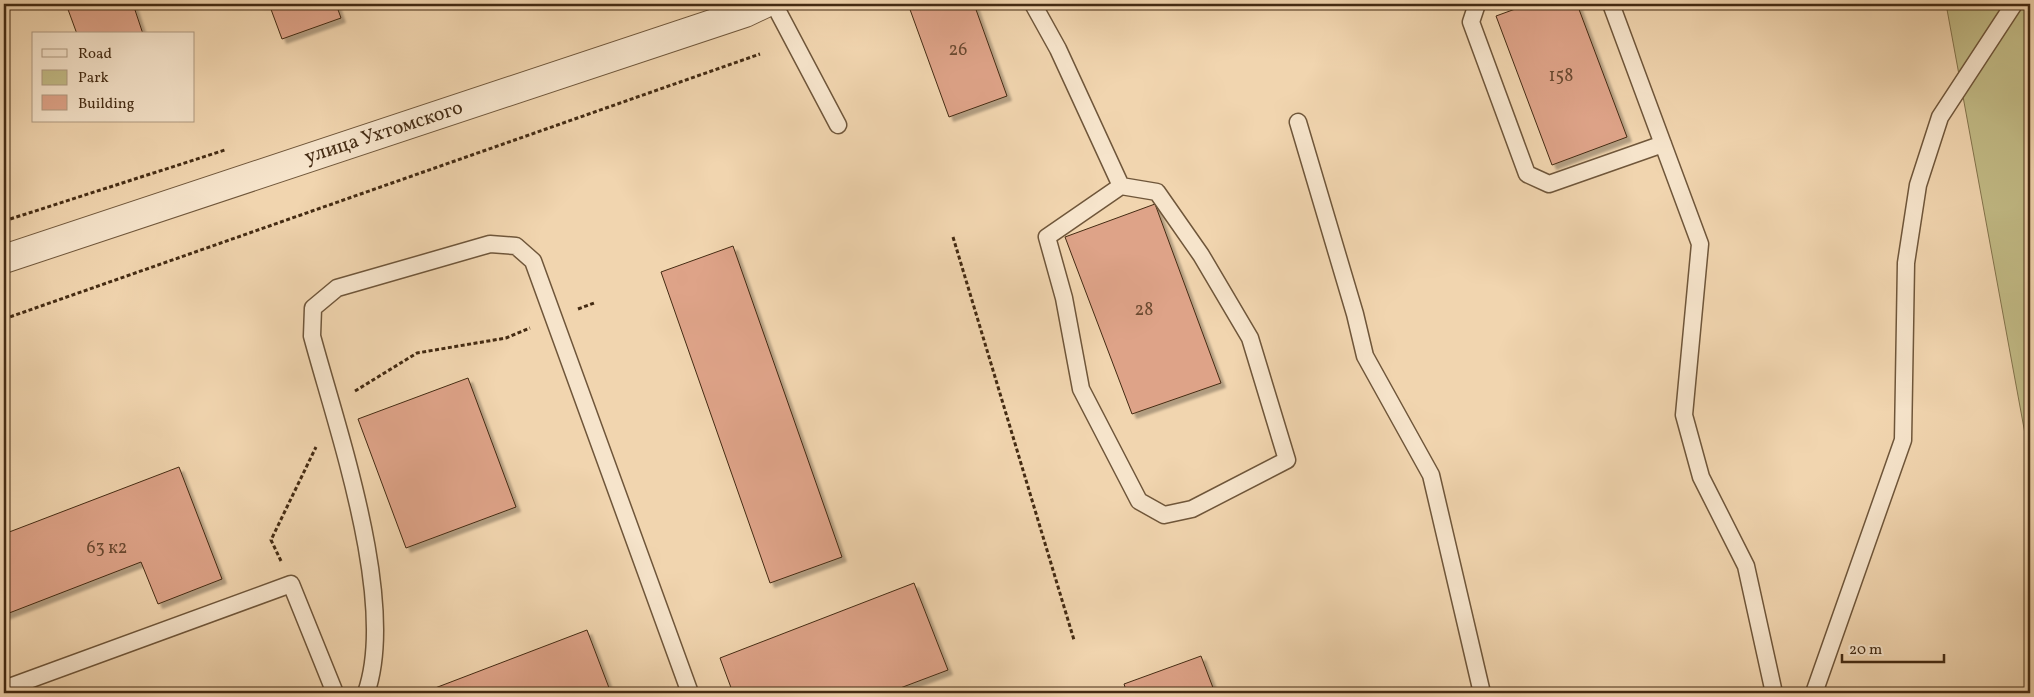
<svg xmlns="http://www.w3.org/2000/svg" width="2034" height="697" viewBox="0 0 2034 697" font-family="Vollkorn,serif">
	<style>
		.green { fill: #c2bb86; stroke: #83734c }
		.building { fill: #dea388; stroke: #442b13; filter: url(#shadow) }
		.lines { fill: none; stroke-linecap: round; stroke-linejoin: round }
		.lane-casing { stroke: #6f563a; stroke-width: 19 }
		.street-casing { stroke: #6f563a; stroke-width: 30 }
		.path { stroke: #442b13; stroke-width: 3; stroke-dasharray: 4 2.5; stroke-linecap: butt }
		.lane { stroke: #f6e4cb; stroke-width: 16 }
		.street { stroke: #f6e4cb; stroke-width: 28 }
		.labels { text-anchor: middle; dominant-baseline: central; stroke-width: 4; stroke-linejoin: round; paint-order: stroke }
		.number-label { font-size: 18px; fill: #6a4930 }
		.street-label { font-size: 20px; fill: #442b13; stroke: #f6e4cb }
	</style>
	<defs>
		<filter id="shadow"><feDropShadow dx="4.5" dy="4.5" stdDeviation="1" flood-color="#0004"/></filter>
	</defs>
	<rect width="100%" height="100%" fill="#f1d5af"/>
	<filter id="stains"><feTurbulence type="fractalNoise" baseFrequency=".004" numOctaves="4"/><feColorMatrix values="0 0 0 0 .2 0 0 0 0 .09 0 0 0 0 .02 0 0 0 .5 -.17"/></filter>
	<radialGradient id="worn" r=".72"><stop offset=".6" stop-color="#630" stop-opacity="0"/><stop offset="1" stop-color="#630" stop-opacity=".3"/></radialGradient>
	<path class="green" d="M 1946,4 L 2030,4 L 2030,461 Z"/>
	<path class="building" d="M 66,4 L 133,4 L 143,34 L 77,34 Z
		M 269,4 L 336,4 L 341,18 L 282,39 Z
		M 908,4 L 974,4 L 1007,96 L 949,117 Z
		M 1529,4 L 1577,4 L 1627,137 L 1552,165 L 1496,16 Z
		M 1155,204 L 1221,383 L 1132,414 L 1065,237 Z
		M 733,246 L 842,557 L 770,583 L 661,272 Z
		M 468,378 L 516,507 L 406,548 L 358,419 Z
		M 179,467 L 222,579 L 158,604 L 141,562 L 4,615 L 4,534 Z
		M 914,583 L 948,670 L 887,693 L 733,693 L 720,658 Z
		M 587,630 L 611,693 L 422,693 Z
		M 1201,656 L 1215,693 L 1127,693 L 1124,684 Z"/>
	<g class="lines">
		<defs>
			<path id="lane" d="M 774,4 L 838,125
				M 1033,4 L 1058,49 L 1121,186 L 1157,192 L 1201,255 L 1250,338 L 1287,460 L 1192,509 L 1164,515 L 1139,501 L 1081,389 L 1064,298 L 1047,237 L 1121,186
				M 1477,4 L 1471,22 L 1527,174 L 1549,184 L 1663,144
				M 1611,4 L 1700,244 L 1684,415 L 1701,477 L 1746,566 L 1774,693
				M 1298,122 L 1355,314 L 1365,356 L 1431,475 L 1482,693
				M 4,689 L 291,584 L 335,693
				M 366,693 C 398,602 337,429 312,336 L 313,308 L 337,288 L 490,244 L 516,246 L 533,261 L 690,693
				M 1814,693 L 1903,440 L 1906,263 L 1918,185 L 1940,117 L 2014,4"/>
			<path id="street" d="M 4,259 L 745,13 L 764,4"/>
		</defs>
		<use href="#lane" class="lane-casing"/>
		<use href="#street" class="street-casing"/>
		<path class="path" d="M 4,221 L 225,150
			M 953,237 L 1074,640
			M 578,309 L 594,303
			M 4,319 L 760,54
			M 355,391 L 417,353 L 506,338 L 530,328
			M 281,561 L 271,540 L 316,447"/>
		<use href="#lane" class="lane"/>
		<use href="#street" class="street"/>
	</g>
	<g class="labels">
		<g class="number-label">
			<text x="958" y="50">26</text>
			<text x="1561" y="76">158</text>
			<text x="1144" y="310">28</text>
			<text x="107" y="548">63 к2</text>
		</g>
		<g class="street-label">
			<text transform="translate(384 133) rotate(-18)">улица Ухтомского</text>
		</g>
	</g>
	<rect width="2034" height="697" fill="none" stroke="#f1d5af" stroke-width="20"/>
	<rect x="5" y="5" width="2024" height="687" fill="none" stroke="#442b13" stroke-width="2.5"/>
	<rect x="10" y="10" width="2014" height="677" fill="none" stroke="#442b13"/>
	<rect x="32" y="32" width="162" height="90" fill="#f6e4cb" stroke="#af9a81"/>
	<rect x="42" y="49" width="25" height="8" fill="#f6e4cb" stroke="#af9a81"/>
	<text x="78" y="58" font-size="15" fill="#442b13">Road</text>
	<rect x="42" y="70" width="25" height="15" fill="#c2bb86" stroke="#af9a81"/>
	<text x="78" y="82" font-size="15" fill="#442b13">Park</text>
	<rect x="42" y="95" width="25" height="15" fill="#dea388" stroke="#af9a81"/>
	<text x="78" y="108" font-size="15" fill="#442b13">Building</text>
	<path d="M1842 654v8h102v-8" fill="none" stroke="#442b13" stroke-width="2.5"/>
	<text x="1849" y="654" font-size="15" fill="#442b13" stroke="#f6e4cb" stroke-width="4" paint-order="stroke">20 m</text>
	<rect width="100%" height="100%" filter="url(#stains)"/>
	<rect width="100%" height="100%" fill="url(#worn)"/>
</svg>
